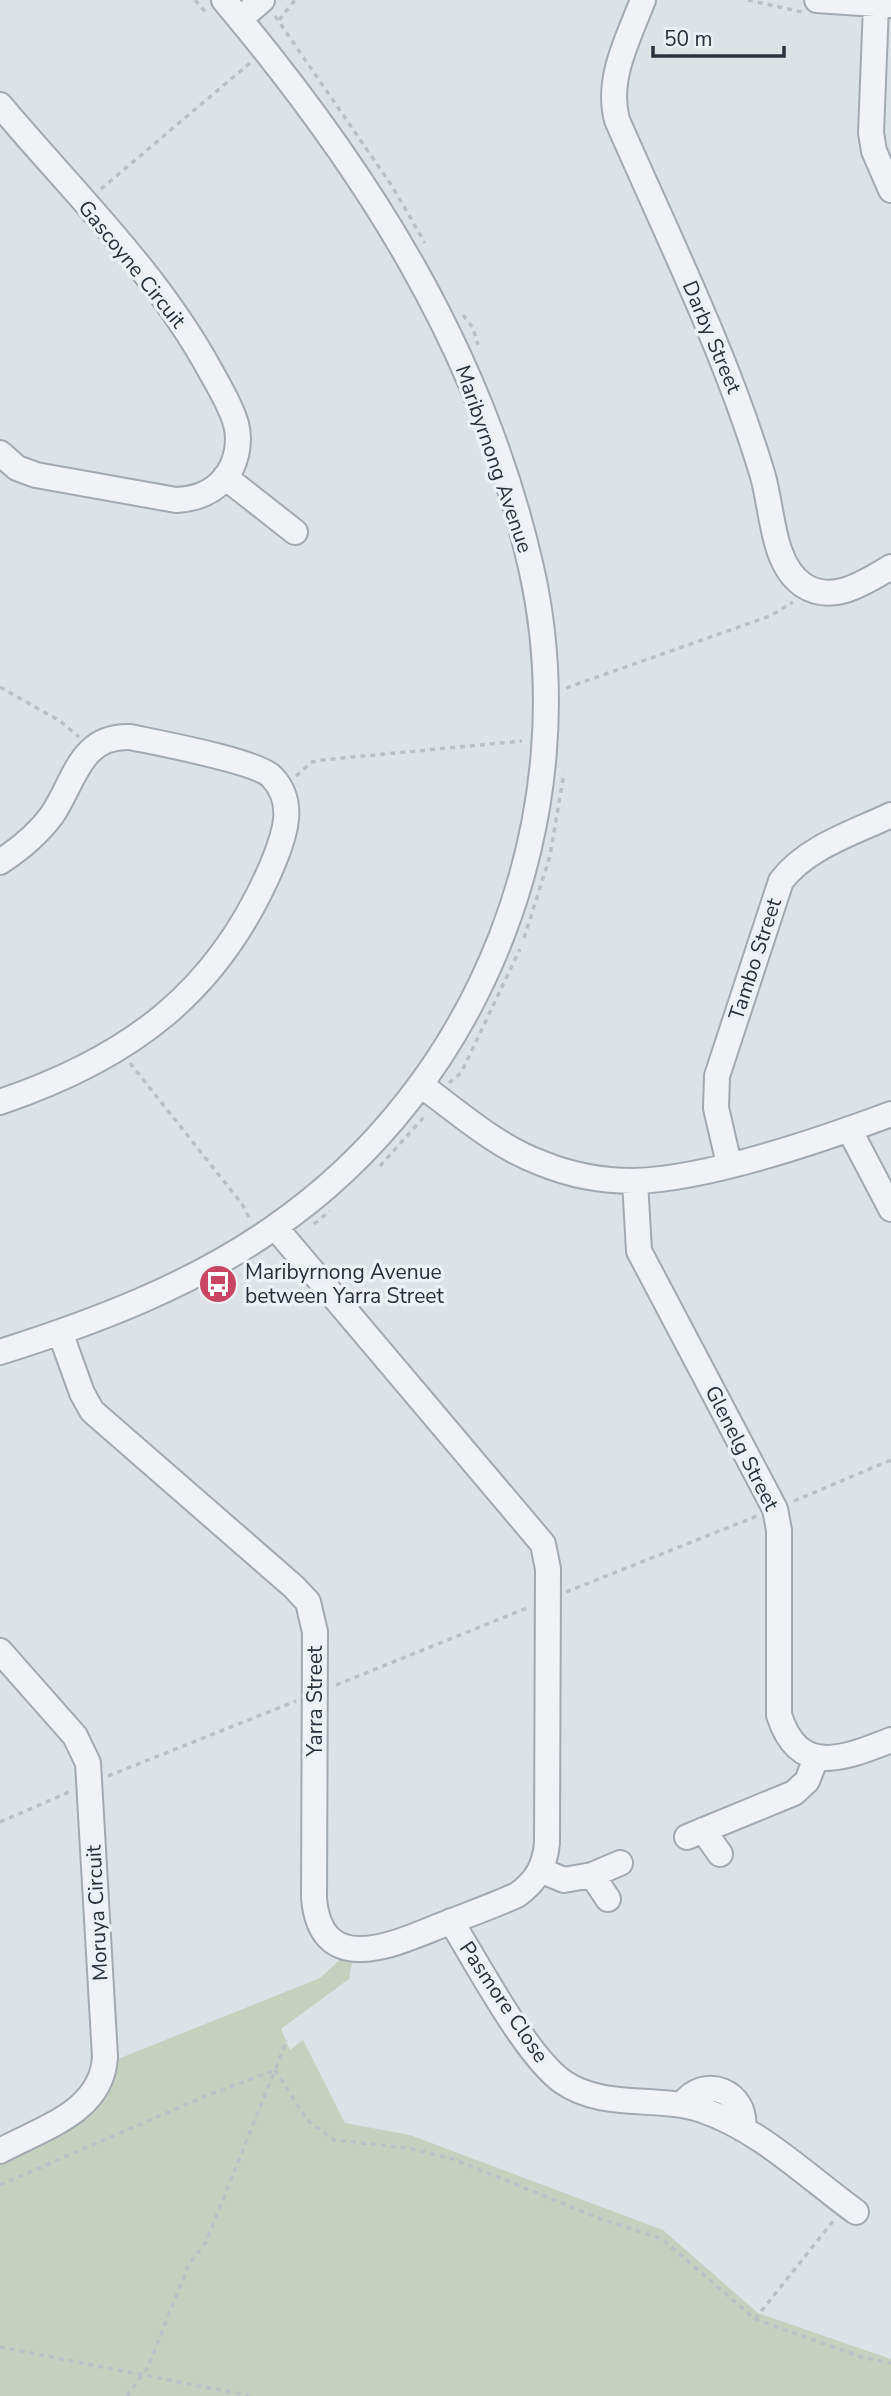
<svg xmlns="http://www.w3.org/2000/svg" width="891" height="2396" viewBox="0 0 891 2396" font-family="'Nunito Sans',sans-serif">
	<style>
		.green { fill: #c5d0bf }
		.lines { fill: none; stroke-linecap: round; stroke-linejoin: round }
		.minor-casing { stroke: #a3a9b0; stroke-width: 28 }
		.path { stroke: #bcc0c5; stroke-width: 3.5; stroke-dasharray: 5 5; stroke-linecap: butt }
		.minor { stroke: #f0f2f5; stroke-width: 24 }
		.labels { text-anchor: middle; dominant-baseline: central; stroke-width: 7; stroke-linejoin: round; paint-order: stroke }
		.street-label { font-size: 21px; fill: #28313c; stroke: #edf0f4 }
		.poi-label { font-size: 21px; fill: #28313c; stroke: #edf0f4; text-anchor: start }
	</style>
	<rect width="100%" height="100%" fill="#dde2e7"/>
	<path class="green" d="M 345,1955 L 352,1963 L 349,1979 L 281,2029 L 290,2050 L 303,2040 L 345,2123 L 410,2135 L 663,2230 L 758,2313 L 891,2359 L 891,2396 L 0,2396 L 0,2164 L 88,2118 L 114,2079 L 118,2059 L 320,1978 Z"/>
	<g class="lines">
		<defs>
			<path id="minor" d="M 643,0 C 628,39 606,79 617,120 C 668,237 725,351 762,473 C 773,508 771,563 803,585 C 833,605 865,582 891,567
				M 817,0 L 890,5
				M 876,5 L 871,133 L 874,151 L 891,190
				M 240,19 L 262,0
				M 0,105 C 72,191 157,272 211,372 C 220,388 231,406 236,424 C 241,443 236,465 224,479 C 211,494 195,499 176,500 L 36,475 L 17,468 L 0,453
				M 225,477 L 295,532
				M 0,862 C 20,849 38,834 52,815 C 75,781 80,735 130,737 C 158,743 257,761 272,777 C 296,802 285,834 274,861 C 220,992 130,1058 0,1102
				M 421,1085 C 458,1112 497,1147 541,1163 C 570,1175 602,1181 634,1181 C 708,1179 821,1140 891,1114
				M 849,1129 L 891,1209
				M 729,1164 L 716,1108 L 717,1076 L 781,881 C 807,847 853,833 891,815
				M 635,1181 L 639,1251 L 775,1509 L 779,1530 L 779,1715 C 799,1778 845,1758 891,1740
				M 60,1332 L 82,1393 L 92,1411 L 294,1587 L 308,1602 L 315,1632 L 314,1898 C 321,1980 397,1943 442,1925 C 467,1915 493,1906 517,1895 C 536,1882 545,1866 547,1843 L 548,1569 L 543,1544 L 275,1227
				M 0,1352 C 95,1322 190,1286 272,1229 C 482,1086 587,814 531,567 C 481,348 366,169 224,0
				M 0,1651 L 75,1736 L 88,1763 L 105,2057 C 102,2112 42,2128 0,2151
				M 703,1830 L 720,1854
				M 687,1837 L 794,1793 L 807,1781 L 816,1758
				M 540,1870 L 564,1880 L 592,1875 L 608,1899
				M 592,1875 L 620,1863
				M 451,1921 C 477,1963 526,2056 563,2082 C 604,2110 656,2095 702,2110 C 759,2129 808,2177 856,2212
				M 682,2105 C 704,2073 748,2092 743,2129"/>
		</defs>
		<use href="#minor" class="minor-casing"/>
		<path class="path" d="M 195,0 L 208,15
			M 748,0 L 802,12
			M 275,16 L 392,186 L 425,243
			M 279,20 L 295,0
			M 101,189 L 250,63
			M 463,315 L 473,328 L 478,345
			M 0,687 L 60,721 L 79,737
			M 566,688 L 770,616 L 793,602
			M 296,776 L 312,762 L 322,760 L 522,741
			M 524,938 L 550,856 L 564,773
			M 130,1063 L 242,1204 L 251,1221
			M 449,1083 L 461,1073 L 520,949
			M 380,1166 L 424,1117
			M 314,1224 L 330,1211
			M 794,1501 L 891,1460
			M 566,1592 L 757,1516
			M 336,1685 L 527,1608
			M 108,1776 L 296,1701
			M 0,1822 L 69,1792
			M 275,2070 L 307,2120 L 334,2140 L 407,2148 L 453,2159 L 601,2219 L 662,2239 L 755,2319 L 861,2357 L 891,2363
			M 0,2185 L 208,2095 L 275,2070 L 287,2040
			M 755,2319 L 834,2220
			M 0,2347 L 251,2396
			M 127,2396 L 148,2367 L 189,2264 L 206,2242 L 275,2070"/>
		<use href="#minor" class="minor"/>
	</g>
	<defs>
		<symbol id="bus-disc" viewBox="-11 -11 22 22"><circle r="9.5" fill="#c84663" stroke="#edf0f4"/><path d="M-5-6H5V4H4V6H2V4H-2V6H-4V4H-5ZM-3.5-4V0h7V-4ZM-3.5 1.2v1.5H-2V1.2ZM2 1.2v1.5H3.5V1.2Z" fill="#fff"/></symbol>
	</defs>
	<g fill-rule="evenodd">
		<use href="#bus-disc" x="196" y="1262" width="44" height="44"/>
	</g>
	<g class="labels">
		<g class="street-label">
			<text transform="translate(132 264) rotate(51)">Gascoyne Circuit</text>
			<text transform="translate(712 337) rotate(67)">Darby Street</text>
			<text transform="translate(494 459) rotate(71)">Maribyrnong Avenue</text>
			<text transform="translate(755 959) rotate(-72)">Tambo Street</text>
			<text transform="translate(742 1448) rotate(63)">Glenelg Street</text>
			<text transform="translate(315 1701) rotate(-90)">Yarra Street</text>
			<text transform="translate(97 1913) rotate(-93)">Moruya Circuit</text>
			<text transform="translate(504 2002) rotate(56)">Pasmore Close</text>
		</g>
		<g class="poi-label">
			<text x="245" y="1272">Maribyrnong Avenue<tspan x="245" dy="24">between Yarra Street</tspan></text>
		</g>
	</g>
	<path d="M653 46v10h131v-10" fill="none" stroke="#28313c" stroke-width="3.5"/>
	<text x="664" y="46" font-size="21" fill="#28313c" stroke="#edf0f4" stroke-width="5" paint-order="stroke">50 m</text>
</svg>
